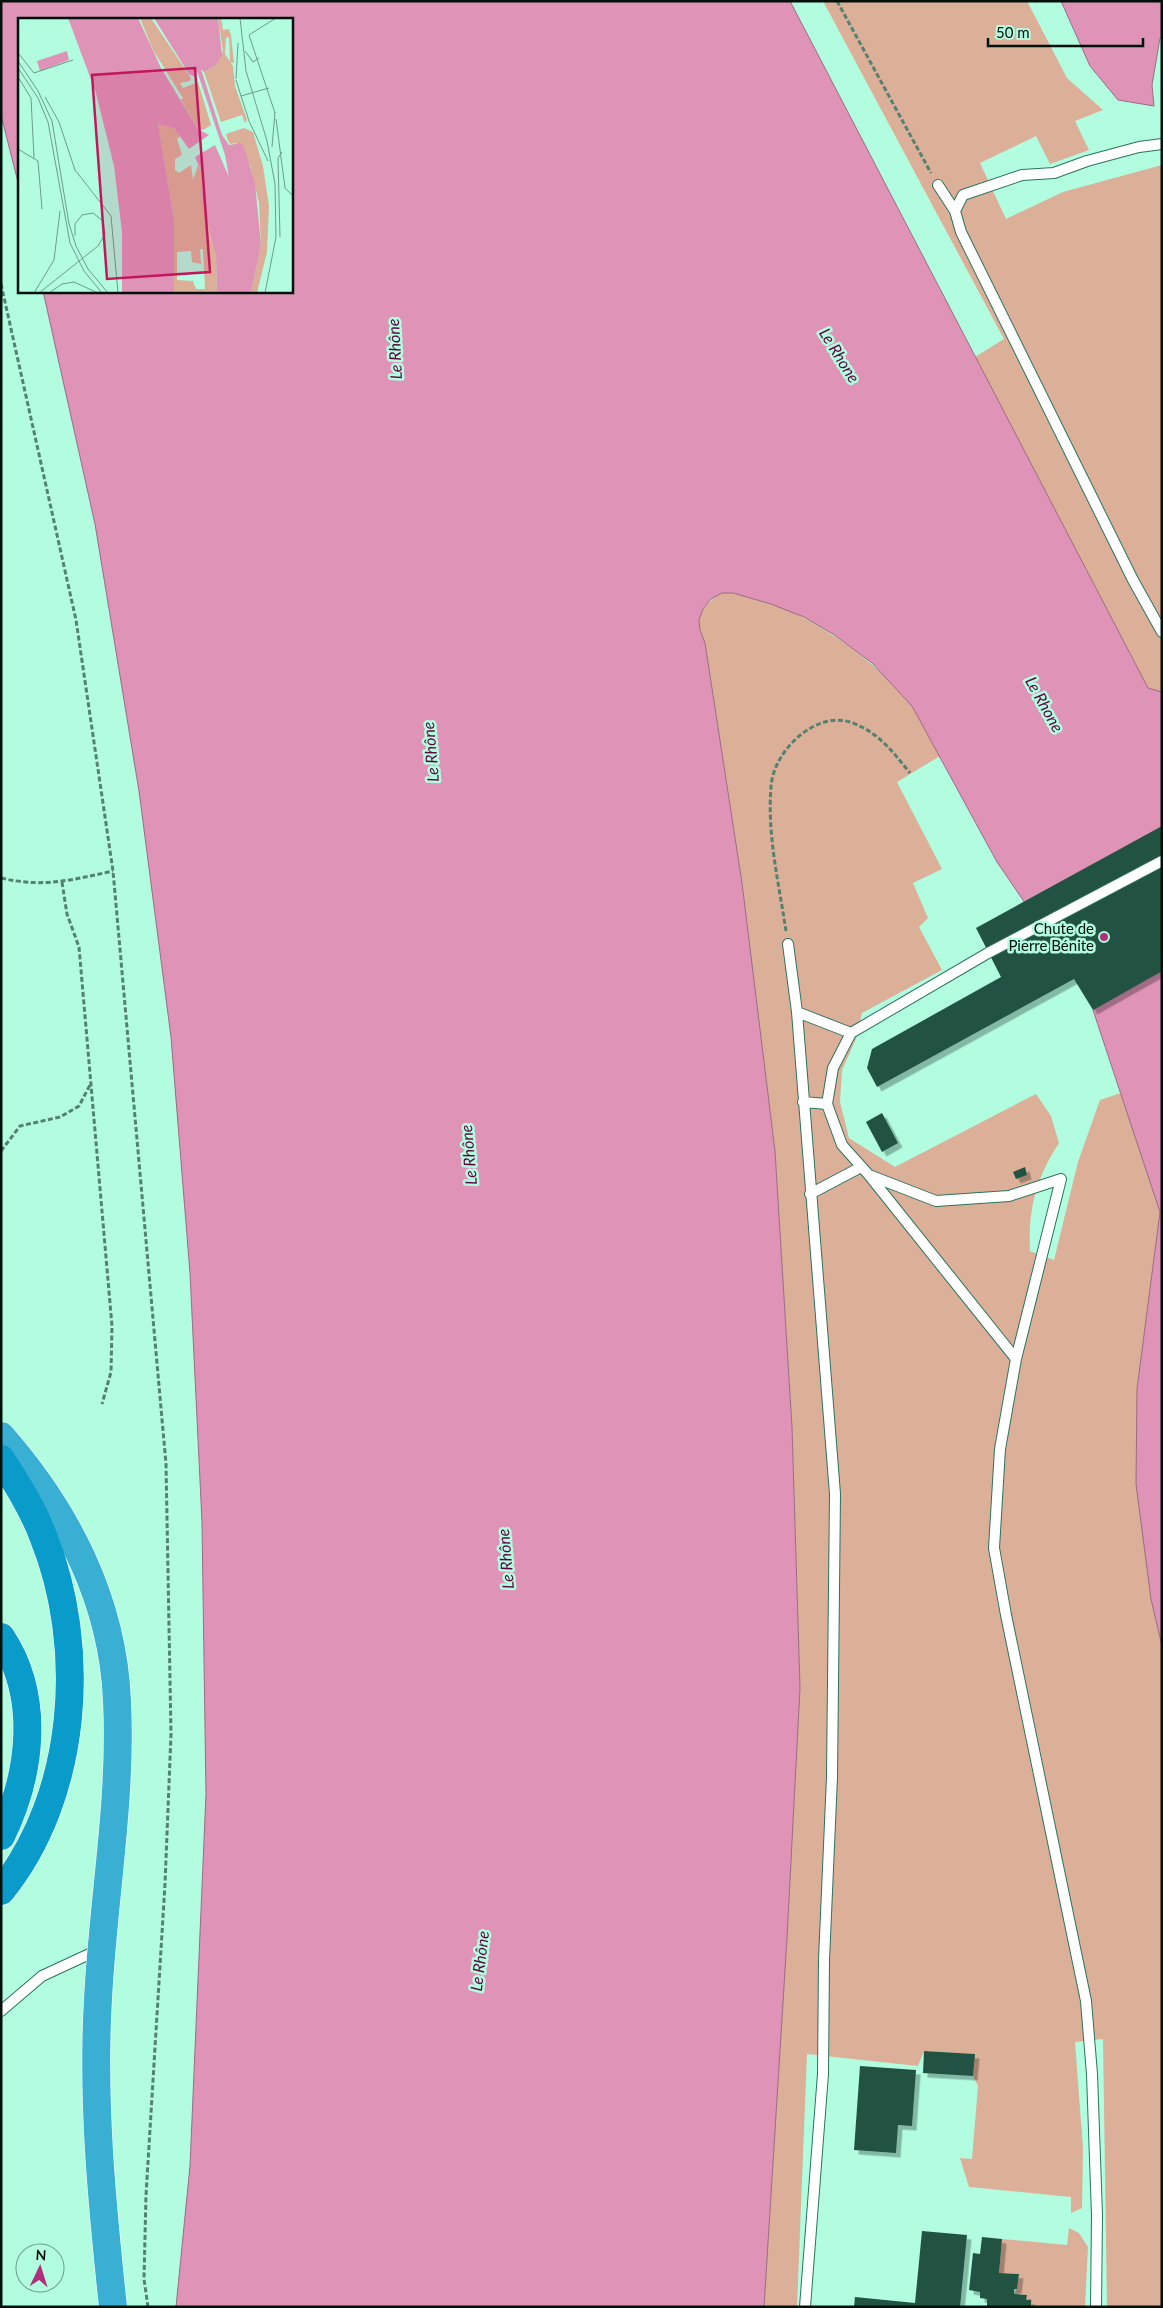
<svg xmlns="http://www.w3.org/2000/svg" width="1163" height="2308" viewBox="0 0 1163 2308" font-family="Lato,sans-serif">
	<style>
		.green { fill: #dcaf98 }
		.water { fill: #de93b7; stroke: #9b6c83 }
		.building { fill: #215343; filter: url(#shadow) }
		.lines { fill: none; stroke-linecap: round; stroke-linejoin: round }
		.service-casing { stroke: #2b745e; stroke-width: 12 }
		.trunk-casing { stroke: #fff; stroke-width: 29 }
		.motorway-casing { stroke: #fff; stroke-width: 29 }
		.path { stroke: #558171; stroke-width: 3; stroke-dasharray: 5 2.5; stroke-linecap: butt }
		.service { stroke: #fff; stroke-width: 10 }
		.trunk { stroke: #3aafd4; stroke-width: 28 }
		.motorway { stroke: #099bca; stroke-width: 28 }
		.poi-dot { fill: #b02f7b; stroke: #b2fce0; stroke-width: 2 }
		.labels { text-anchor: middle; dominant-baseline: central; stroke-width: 5; stroke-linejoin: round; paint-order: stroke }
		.poi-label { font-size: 15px; fill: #00100a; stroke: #b2fce0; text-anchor: end }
		.water-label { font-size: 16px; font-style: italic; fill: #5e033d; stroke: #b2fce0 }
		.inset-road { fill: none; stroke: #6b9e8a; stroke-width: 1 }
		.view { fill: #c2185b; fill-opacity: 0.15; stroke: #c2185b; stroke-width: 2.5 }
		.inset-edge { fill: none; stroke: #00100a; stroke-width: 2.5 }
	</style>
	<defs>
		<filter id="shadow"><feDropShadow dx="4.5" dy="4.5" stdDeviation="0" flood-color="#0004"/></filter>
	</defs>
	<rect width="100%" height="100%" fill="#b2fce0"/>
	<path class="green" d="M 823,1 L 1027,1 L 1067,78 L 1103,110 L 1075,121 L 1089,150 L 1050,164 L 1036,136 L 980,163 L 1006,219 L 1063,192 L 1162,165 L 1162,692 L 1148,688 L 975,357 L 1004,339 Z
		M 722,593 C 781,590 879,660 912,706 C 923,721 931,740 940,756 L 897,782 L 942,869 L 913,883 L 928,918 L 919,927 L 942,970 L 862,1013 L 856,1039 L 842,1070 L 840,1102 L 849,1138 L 895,1167 L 1036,1094 L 1051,1116 L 1059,1143 C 1036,1178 1028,1210 1030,1251 L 1054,1260 L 1078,1162 L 1100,1100 L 1121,1093 L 1160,1212 L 1137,1389 L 1151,1599 L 1162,1646 L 1162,2307 L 1107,2307 L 1103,2039 L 1075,2042 L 1083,2148 L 1082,2208 L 1071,2213 L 1071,2197 L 969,2187 L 960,2158 L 972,2159 L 978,2086 L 973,2076 L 974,2054 L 924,2051 L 918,2066 L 807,2054 L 797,2307 L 762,2307 L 800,1688 L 792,1427 L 775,1151 L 742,883 L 705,643 C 692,622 702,604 722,593 Z
		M 1069,2228 L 1079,2233 L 1088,2247 L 1085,2307 L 1031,2307 L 1031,2301 L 1026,2300 L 1026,2295 L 1014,2294 L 1017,2289 L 1019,2274 L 999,2273 L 1002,2239 L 1067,2245 Z"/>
	<path class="water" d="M 1,1 L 790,1 L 1148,688 L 1162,692 L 1162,827 L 1025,903 L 997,862 L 912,706 L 872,663 L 833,634 L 804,617 L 771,604 L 733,593 L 722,593 L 711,599 L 703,609 L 699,620 L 700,630 L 705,643 L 742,883 L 775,1151 L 792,1427 L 800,1688 L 787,1938 L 764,2307 L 176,2307 L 190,2166 L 206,1794 L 202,1522 L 190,1273 L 171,1037 L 139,791 L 95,524 L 43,291 L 291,291 L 291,19 L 19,19 L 19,186 L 1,115 Z
		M 1061,1 L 1162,1 L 1162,37 L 1160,38 L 1152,85 L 1154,106 L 1118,100 L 1090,66 Z
		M 1162,971 L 1162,1646 L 1151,1599 L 1136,1484 L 1137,1389 L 1160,1212 L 1093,1010 Z"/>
	<path class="building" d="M 1162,826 L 1162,971 L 1093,1010 L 1074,979 L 877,1087 L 867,1068 L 872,1049 L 1001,977 L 976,928 Z
		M 882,1113 L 898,1143 L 882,1152 L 866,1122 Z
		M 1025,1167 L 1027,1175 L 1016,1179 L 1013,1172 Z
		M 924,2051 L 975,2054 L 973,2076 L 923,2073 Z
		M 860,2066 L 916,2070 L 912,2126 L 898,2125 L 896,2153 L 854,2150 Z
		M 922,2231 L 967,2235 L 960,2307 L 854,2307 L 855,2297 L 915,2303 Z
		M 982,2237 L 1002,2239 L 999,2273 L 1019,2274 L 1017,2289 L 1014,2289 L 1014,2294 L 1027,2295 L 1026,2300 L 1031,2300 L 1031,2307 L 987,2307 L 987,2299 L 980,2298 L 980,2292 L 969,2290 L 973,2253 L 980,2254 Z"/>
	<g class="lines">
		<defs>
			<path id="service" d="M 1162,144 L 1139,147 L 1087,161 L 1054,173 L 1022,175 L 963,195 L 955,211 L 961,232 L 1133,580 L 1162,632
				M 938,185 L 955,211
				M 788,944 L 797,1012 L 835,1494 L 832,1777 L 824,1960 L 823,2074 L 805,2307
				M 797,1012 L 851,1033
				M 803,1102 L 827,1104
				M 869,1175 L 936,1201 L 1009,1196 L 1061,1179
				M 1061,1179 L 1016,1359 L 1000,1449 L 994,1548 L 1006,1615 L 1086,2001 L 1092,2074 L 1097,2215 L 1096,2307
				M 810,1194 L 861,1167
				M 1016,1359 L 868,1174 L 842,1145 L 827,1104 L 833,1068 L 851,1033 L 988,953 L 1162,861
				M 1,2011 L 42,1976 L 98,1950"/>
			<path id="trunk" d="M 1,1436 C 66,1510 113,1600 117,1701 C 122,1800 103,1900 98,1999 C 92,2102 102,2204 113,2307"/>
			<path id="motorway" d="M 1,1459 C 17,1484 33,1509 43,1536 C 88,1647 78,1796 1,1891
				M 1,1637 C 41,1697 31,1775 1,1836"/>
		</defs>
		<use href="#service" class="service-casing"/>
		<use href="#trunk" class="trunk-casing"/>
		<use href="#motorway" class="motorway-casing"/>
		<path class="path" d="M 837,1 L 931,173
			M 1,284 L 76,620 L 113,871 L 166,1464 L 171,1734 L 165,1884 L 146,2195 L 144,2279 L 148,2307
			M 1,878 C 43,888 72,880 113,871
			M 62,882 L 67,914 L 79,947 L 112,1326 L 111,1372 L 102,1404
			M 786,931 C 779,884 767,835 771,787 C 773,751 816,709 853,723 C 879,733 893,752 910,773
			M 1,1151 L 20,1126 L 60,1117 L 79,1106 L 90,1085"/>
		<use href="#service" class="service"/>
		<use href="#trunk" class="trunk"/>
		<use href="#motorway" class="motorway"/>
	</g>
	<circle class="poi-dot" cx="1104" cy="937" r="5"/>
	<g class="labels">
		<g class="poi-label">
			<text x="1094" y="928">Chute de<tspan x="1094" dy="17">Pierre Bénite</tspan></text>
		</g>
		<g class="water-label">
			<text transform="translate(394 349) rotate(-93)">Le Rhône</text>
			<text transform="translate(840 355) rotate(58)">Le Rhone</text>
			<text transform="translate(1045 704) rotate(61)">Le Rhone</text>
			<text transform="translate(430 752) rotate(-95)">Le Rhône</text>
			<text transform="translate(468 1155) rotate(-95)">Le Rhône</text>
			<text transform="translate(505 1559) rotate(-95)">Le Rhône</text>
			<text transform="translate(479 1961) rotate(-83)">Le Rhône</text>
		</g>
	</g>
	<g transform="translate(18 18)">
		<rect width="275" height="275" fill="#b2fce0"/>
		<path d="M 122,0 L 133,0 L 173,60 L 172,63 L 162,65 L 165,70 L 180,64 L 193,107 L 185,112 L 180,111 L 163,82 L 165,80 L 135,32 ZM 200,0 L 203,0 L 205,12 L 211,11 L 213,17 L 216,45 L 212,44 L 211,19 L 208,20 L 207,36 L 215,48 L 217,68 L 229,102 L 227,105 L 224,97 L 203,104 L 186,54 L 197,48 L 205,33 ZM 143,105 L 156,110 L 162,118 L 159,121 L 164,137 L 157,141 L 157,152 L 161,155 L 173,147 L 175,162 L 180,147 L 185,157 L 184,173 L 198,238 L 199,275 L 156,275 L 156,201 L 140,107 ZM 182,231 L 185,231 L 187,271 L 178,271 L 175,263 L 159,262 L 159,234 L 173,233 L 174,244 L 183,246 ZM 226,110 L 235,114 L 245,148 L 251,188 L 249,234 L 239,275 L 233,275 L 243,227 L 241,185 L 232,147 L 218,125 L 213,126 L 210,123 L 208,116 Z" fill="#dcaf98" fill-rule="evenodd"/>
		<path d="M 50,0 L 120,0 L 143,50 L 180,111 L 191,117 L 171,131 L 156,110 L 140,106 L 156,201 L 156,275 L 104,275 L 104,214 L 96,148 L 78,75 ZM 136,0 L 200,0 L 204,37 L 197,48 L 186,54 L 183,51 L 204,117 L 211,127 L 223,125 L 226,129 L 237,165 L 243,227 L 233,275 L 199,275 L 198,238 L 184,181 L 185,157 L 177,139 L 197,127 L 211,159 L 207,137 L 179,53 L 177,59 L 171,56 ZM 49,33 L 51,42 L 22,53 L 19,43 Z" fill="#de93b7"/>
		<path class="inset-road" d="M 222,0 L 228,53 L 249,123 L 257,166 L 258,219 L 247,275M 227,33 L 235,44 L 241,40M 0,35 L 16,55 L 55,42M 0,43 L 20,73 L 34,103 L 51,206 L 58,228 L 70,251 L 90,275M 0,50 L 20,80 L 30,104 L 52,225 L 66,253 L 84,275M 0,59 L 13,80 L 16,140M 218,61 L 220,25M 218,62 L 223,78M 27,79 L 41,104 L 57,152 L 93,198 L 100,275M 257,95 L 231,17 L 258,0M 258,101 L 267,170 L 275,178M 231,103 L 223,78 L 251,70M 231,103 L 250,143M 254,129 L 257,94M 0,131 L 20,143 L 24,191M 262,219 L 260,140 L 264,134M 16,275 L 36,242 L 42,193M 21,275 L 80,228 L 87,216 L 85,203 L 75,195 L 64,197 L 57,206 L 57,218M 31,275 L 44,266 L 56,264 L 80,275"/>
		<path class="view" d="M 177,50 L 192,254 L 89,261 L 74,57 Z"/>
		<rect width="275" height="275" class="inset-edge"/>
	</g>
	<rect width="1163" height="2308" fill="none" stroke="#00100a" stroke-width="5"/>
	<g transform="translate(40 2268) rotate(4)"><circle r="24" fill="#b2fce0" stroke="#6b9e8a"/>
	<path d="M0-4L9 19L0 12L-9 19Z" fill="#b02f7b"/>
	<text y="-8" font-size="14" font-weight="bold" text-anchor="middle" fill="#00100a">N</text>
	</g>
	<path d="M988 38v8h155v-8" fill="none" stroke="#00100a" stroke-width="2.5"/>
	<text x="996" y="38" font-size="15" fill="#00100a" stroke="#b2fce0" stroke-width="4" paint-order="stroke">50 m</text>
</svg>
